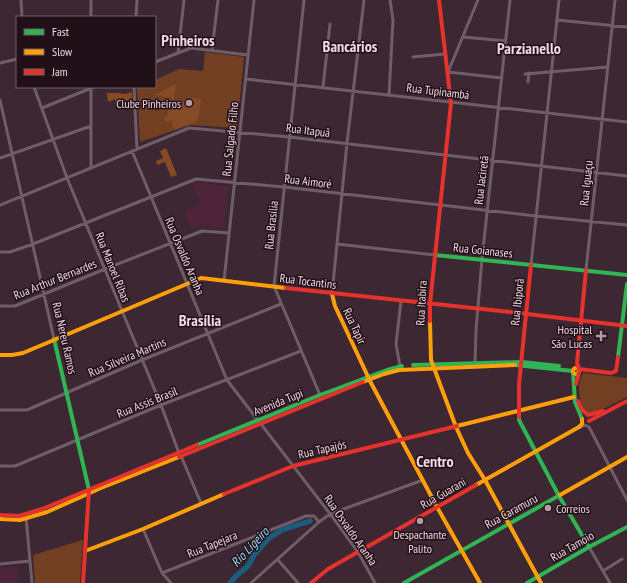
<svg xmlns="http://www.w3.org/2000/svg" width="627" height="583" viewBox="0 0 627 583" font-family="'PT Sans Narrow',sans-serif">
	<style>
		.built { fill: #4d2439 }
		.green { fill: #733f23 }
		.forest { fill: #874a27 }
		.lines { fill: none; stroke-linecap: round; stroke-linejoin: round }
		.river { stroke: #1b5e7b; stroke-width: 5.5 }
		.street { stroke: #705e67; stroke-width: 3 }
		.fast { stroke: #30b455; stroke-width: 4 }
		.slow { stroke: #ff9f0a; stroke-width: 4 }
		.jam { stroke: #e5322d; stroke-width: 4 }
		.poi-dot { fill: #b39ba6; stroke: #211018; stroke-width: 1.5 }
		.labels { text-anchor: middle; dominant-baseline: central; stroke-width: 3; stroke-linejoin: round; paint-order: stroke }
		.street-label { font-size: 12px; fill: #f3d9e4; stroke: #211018 }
		.poi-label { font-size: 12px; fill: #f3d9e4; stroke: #211018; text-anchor: end }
		.water-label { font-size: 13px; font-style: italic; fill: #9adeff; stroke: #211018 }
		.district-label { font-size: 16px; font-weight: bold; fill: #f3d9e4; stroke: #211018 }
	</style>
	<rect width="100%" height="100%" fill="#3d2732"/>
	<path class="built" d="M 192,182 L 195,182 L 228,186 L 224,228 L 202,225 L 191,229 L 184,211 L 201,204 Z
		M 18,567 L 19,583 L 0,583 L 0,568 Z"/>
	<path class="green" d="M 205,52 L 244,57 L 237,128 L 190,125 L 140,142 L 137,89 L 141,87 L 155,87 L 155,80 L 179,69 L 203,71 Z
		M 583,373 L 627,378 L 627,397 L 599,411 L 590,414 L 584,411 C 579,399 576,386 583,373 Z
		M 83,540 L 80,583 L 35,583 L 33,555 Z"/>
	<path class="forest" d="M 176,84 L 174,100 L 187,102 L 188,97 L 201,99 L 198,121 L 174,130 L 171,120 L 166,122 L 164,117 L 167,117 L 171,98 L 154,95 Z
		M 132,92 L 133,105 L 129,106 L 126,100 L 115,105 L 115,99 L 108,102 L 107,93 L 118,93 L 125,94 Z
		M 166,148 L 177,175 L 171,177 L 165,162 L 157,165 L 156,161 L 163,158 L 160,151 Z"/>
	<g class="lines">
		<path class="river" d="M 230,583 L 236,576 L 248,566 L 254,555 L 269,538 L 282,530 L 310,521"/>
		<path class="street" d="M 21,0 L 22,17
			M 304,0 L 274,286 L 320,395
			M 478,0 L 448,72 L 502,78
			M 91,17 L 91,0
			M 136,17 L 137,0
			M 557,20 L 627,27
			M 463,37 L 506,41
			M 212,50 L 218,0
			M 178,53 L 184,0
			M 413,57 L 445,54
			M 155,62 L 191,48 L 248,55
			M 0,63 L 17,59
			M 525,74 L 608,67
			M 246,79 L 627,122
			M 528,82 L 529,73
			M 34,87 L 67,178 L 161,405 L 179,453
			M 134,87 L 137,149
			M 323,87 L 330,24
			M 389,95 L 393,20 L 390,0
			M 0,100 L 54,339
			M 42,108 L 94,87
			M 132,151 L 227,380 L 334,519 L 358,552 L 375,583
			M 0,158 L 91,126
			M 91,168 L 91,87
			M 0,205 L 189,128 L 289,137 L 627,176
			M 337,244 L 435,255
			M 0,252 L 10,252 L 33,244 L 196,179 L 284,187 L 536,216 L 627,225
			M 531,265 L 559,0
			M 586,270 L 615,0
			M 224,281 L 254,0
			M 332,294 L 347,143 L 364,0
			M 0,306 L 15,306 L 105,269 L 202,231 L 229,233
			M 475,363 L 476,330 L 482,259 L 510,0
			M 400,366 L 396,344 L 401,301
			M 0,410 L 27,410 L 142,360 L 281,304
			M 580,427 L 585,425 L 589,427 L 627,500
			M 181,456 L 201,503
			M 0,466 L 15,466 L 161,405 L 301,351
			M 26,517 L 32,583
			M 143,529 L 162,573 L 171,583
			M 589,547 L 610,583
			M 278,560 L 298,583
			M 0,564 L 30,561
			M 603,571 L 622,559
			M 162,573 L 306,516 L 314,516 L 319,522
			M 251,583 L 319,522 L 330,514 L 423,480"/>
		<path class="fast" d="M 435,255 L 627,275
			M 54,339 L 89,490
			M 618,357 L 627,284
			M 413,365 L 522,362 L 559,366
			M 515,365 L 573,371 L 575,402 L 582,419
			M 519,417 L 519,420 L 559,496 L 589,547
			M 197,445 L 320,395 L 387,370 L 402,366
			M 404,583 L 560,495
			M 527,583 L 589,547 L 627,527"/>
		<path class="slow" d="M 332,294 L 335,306 L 370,381 L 437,507 L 480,583
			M 430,321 L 431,360 L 456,427 L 468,453 L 485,480 L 541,583
			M 0,355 L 12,355 L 23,353 L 201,278 L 286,288
			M573 371a3 3 0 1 1 6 0a3 3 0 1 1-6 0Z
			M 363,382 L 384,374 L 399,370 L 515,365
			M 457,426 L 574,397
			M 476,485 L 579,427 L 582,424 L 582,419
			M 560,495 L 627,457
			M 0,519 L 20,520 L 47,512 L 101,488 L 179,457
			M 85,551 L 143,529 L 224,494"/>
		<path class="jam" d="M 586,270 L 577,363 L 579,369 L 611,373 L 616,371 L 618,357
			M 286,288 L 519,313 L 627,326
			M 430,321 L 430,304 L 451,103 L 439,0
			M 576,384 L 579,373
			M 578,401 L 582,410 L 587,414
			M 588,415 L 603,411
			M 519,417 L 519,384 L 531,265
			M 589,421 L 627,401
			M 179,457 L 363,382
			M 224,494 L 293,466 L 457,426
			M 0,515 L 19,516 L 42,509 L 197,445
			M 83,583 L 89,490
			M 311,583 L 328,569 L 476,485"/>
	</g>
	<g class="poi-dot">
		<circle cx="189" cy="103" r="4"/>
		<path d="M599 330h4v4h4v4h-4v4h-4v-4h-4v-4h4z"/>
		<circle cx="548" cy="508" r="4"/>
		<circle cx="420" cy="521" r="4"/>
	</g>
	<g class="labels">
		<g class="street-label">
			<text transform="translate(438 91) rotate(7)">Rua Tupinambá</text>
			<text transform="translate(308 130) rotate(7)">Rua Itapuã</text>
			<text transform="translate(230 139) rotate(-84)">Rua Salgado Filho</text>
			<text transform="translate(481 180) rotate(-83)">Rua Jaciretã</text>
			<text transform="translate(308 181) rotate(7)">Rua Aimoré</text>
			<text transform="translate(586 183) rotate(-84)">Rua Iguaçu</text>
			<text transform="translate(271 225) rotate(-84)">Rua Brasília</text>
			<text transform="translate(483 250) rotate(6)">Rua Goianases</text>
			<text transform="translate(185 256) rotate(67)">Rua Osvaldo Aranha</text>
			<text transform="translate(113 267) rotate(68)">Rua Manoel Ribas</text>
			<text transform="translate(55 279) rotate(-22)">Rua Arthur Bernardes</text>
			<text transform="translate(308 281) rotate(7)">Rua Tocantins</text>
			<text transform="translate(517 302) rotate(-84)">Rua Ibiporã</text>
			<text transform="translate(421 303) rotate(-87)">Rua Itabira</text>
			<text transform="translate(355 326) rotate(65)">Rua Tapir</text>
			<text transform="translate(65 338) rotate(77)">Rua Nereu Ramos</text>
			<text transform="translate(127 357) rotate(-23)">Rua Silveira Martins</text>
			<text transform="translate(147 402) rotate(-22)">Rua Assis Brasil</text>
			<text transform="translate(278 402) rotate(-22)">Avenida Tupi</text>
			<text transform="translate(322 449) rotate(-13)">Rua Tapajós</text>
			<text transform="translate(443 493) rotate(-30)">Rua Guarani</text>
			<text transform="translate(511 511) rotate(-29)">Rua Caramuru</text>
			<text transform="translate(351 530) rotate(55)">Rua Osvaldo Aranha</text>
			<text transform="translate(212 544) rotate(-22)">Rua Tapejara</text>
			<text transform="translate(572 546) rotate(-30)">Rua Tamoio</text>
		</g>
		<g class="poi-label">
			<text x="181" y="103">Clube Pinheiros</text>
			<text x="592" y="329">Hospital<tspan x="592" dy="14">São Lucas</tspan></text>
			<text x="556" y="508" text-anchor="start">Correios</text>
			<text x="420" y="534" text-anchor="middle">Despachante<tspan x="420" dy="14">Palito</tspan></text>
		</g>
		<g class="water-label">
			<text transform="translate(250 547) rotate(-47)">Rio Ligeiro</text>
		</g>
		<g class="district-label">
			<text x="188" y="40">Pinheiros</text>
			<text x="350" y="46">Bancários</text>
			<text x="529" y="48">Parzianello</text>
			<text x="200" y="320">Brasília</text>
			<text x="435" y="461">Centro</text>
		</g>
	</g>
	<rect x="16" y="16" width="140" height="72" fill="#211018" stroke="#75606a"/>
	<rect x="24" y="29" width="20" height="6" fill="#30b455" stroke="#75606a"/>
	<text x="52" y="36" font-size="12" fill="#f3d9e4">Fast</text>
	<rect x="24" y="49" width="20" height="6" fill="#ff9f0a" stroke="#75606a"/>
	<text x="52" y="56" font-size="12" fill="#f3d9e4">Slow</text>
	<rect x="24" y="69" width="20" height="6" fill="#e5322d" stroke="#75606a"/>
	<text x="52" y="76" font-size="12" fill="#f3d9e4">Jam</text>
</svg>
